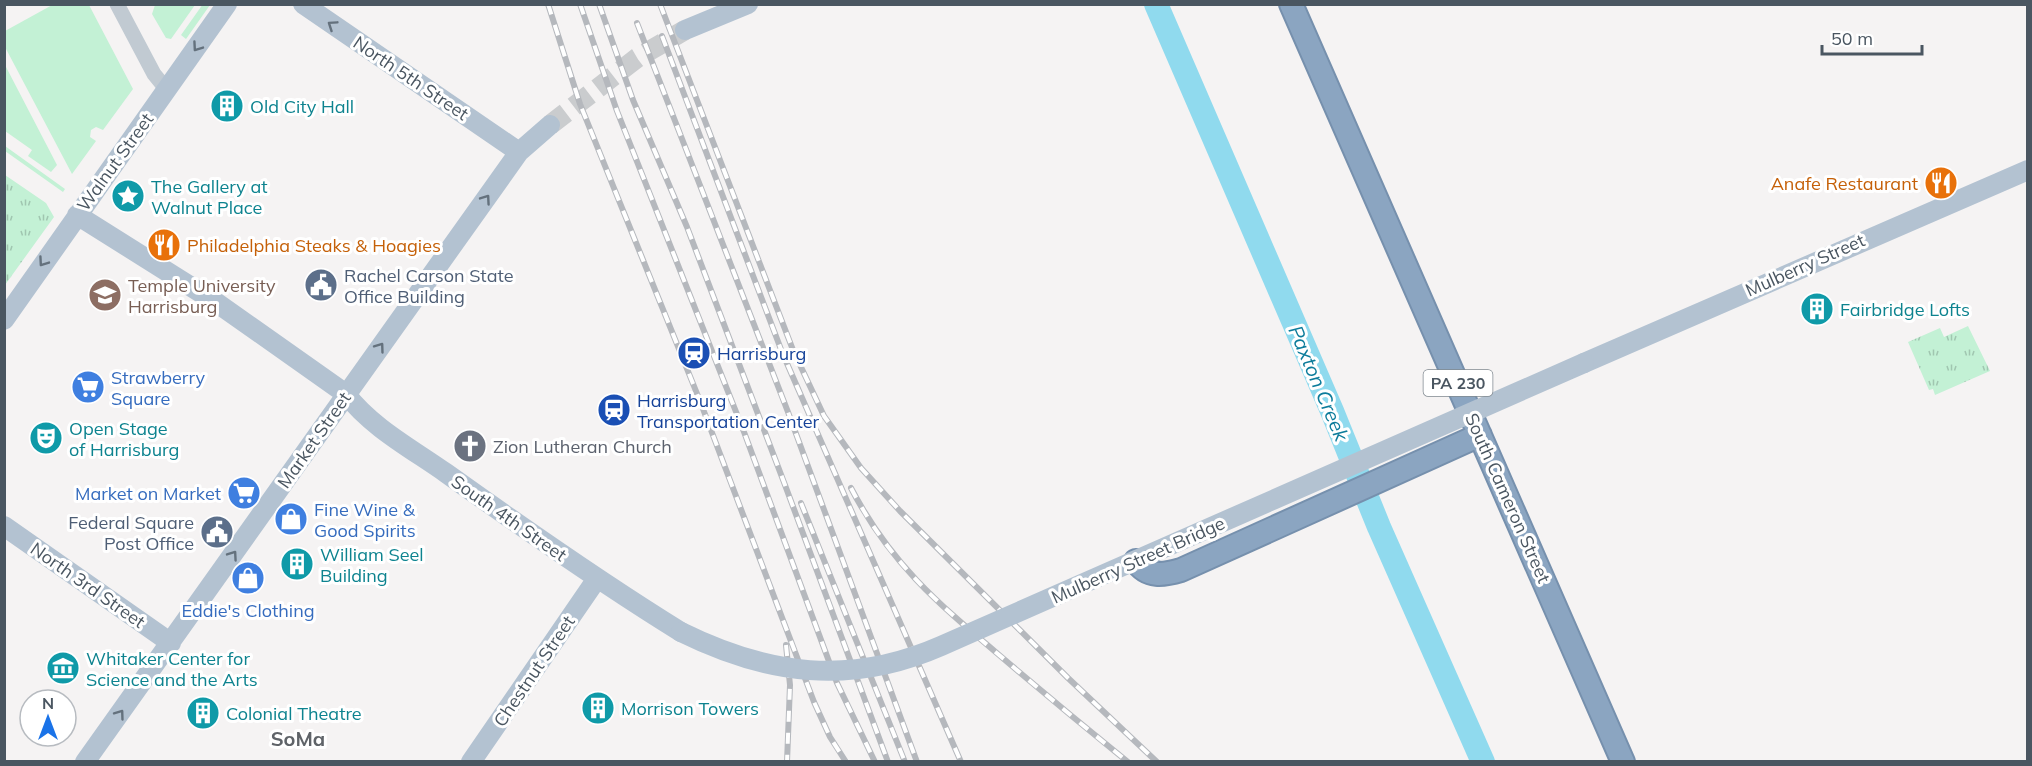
<svg xmlns="http://www.w3.org/2000/svg" width="2032" height="766" viewBox="0 0 2032 766" font-family="Mulish,sans-serif">
	<style>
		.grass { fill: #c3f1d5 }
		.park { fill: url(#park-tufts) }
		.lines { fill: none; stroke-linecap: round; stroke-linejoin: round }
		.river { stroke: #90daee; stroke-width: 24 }
		.major-tunnel { stroke: #caccce; stroke-width: 20; stroke-dasharray: 20 10; stroke-linecap: butt }
		.highway-casing { stroke: #7690ad; stroke-width: 26 }
		.minor { stroke: #c1cad2; stroke-width: 15 }
		.major { stroke: #b3c2d1; stroke-width: 20 }
		.highway { stroke: #8ba5c1; stroke-width: 22 }
		.rail-casing { stroke: #b5b8bd; stroke-width: 6 }
		.rail { stroke: #fff; stroke-width: 4; stroke-dasharray: 11; stroke-linecap: butt }
		.major-bridge { stroke: #b3c2d1; stroke-width: 20 }
		.oneway { stroke: #64717d }
		.labels { text-anchor: middle; dominant-baseline: central; stroke-width: 6; stroke-linejoin: round; paint-order: stroke }
		.shield { fill: #fff; stroke: #808990; stroke-width: 1.5 }
		.shield-label { font-size: 16px; font-weight: bold; fill: #4a5661 }
		.street-label { font-size: 18px; fill: #4a5661; stroke: #fff }
		.culture-label { font-size: 18px; fill: #0d838f; stroke: #fff; text-anchor: start }
		.food-label { font-size: 18px; fill: #c56008; stroke: #fff; text-anchor: end }
		.service-label { font-size: 18px; fill: #4e5e75; stroke: #fff; text-anchor: start }
		.education-label { font-size: 18px; fill: #785e54; stroke: #fff; text-anchor: start }
		.transit-label { font-size: 18px; fill: #164399; stroke: #fff; text-anchor: start }
		.shop-label { font-size: 18px; fill: #366cbe; stroke: #fff; text-anchor: start }
		.worship-label { font-size: 18px; fill: #5b616d; stroke: #fff; text-anchor: start }
		.water-label { font-size: 20px; font-style: italic; fill: #0c7c9b; stroke: #fff }
		.neighbourhood-label { font-size: 20px; font-weight: bold; fill: #5f6368; stroke: #fff }
	</style>
	<defs>
		<pattern id="park-tufts" width="24" height="20" patternUnits="userSpaceOnUse" patternTransform="scale(1.5)"><rect width="24" height="20" fill="#c3f1d5"/><path d="M3 7l-1-3M5 7V3M7 7l1-3M15 17l-1-3M17 17v-4M19 17l1-3" fill="none" stroke="#a0c6b0"/></pattern>
	</defs>
	<rect width="100%" height="100%" fill="#f5f3f3"/>
	<path class="grass" d="M 54,4 L 89,5 L 133,89 L 103,130 L 96,127 L 91,130 L 90,137 L 96,141 L 72,174 L 5,47 L 5,31 Z
		M 203,4 L 210,5 L 186,39 L 181,35 Z
		M 155,5 L 155,4 L 195,5 L 171,39 L 166,38 L 152,14 Z
		M 5,65 L 57,165 L 51,172 L 28,156 L 32,150 L 5,131 Z
		M 5,146 L 65,189 L 63,192 L 5,151 Z"/>
	<path class="park" d="M 5,175 L 46,203 L 54,217 L 5,285 Z
		M 1968,326 L 1990,371 L 1935,395 L 1933,389 L 1929,390 L 1908,342 L 1940,328 L 1944,337 Z"/>
	<g class="lines">
		<path class="river" d="M 1156,4 L 1332,411 L 1379,527 L 1483,762"/>
		<path class="major-tunnel" d="M 550,125 L 637,58 L 685,30"/>
		<defs>
			<path id="highway" d="M 1291,4 L 1623,762
				M 1136,561 C 1147,578 1164,575 1181,570 L 1480,435"/>
		</defs>
		<use href="#highway" class="highway-casing"/>
		<path class="minor" d="M 117,4 L 154,74 L 167,90"/>
		<path class="major" d="M 303,4 L 519,152
			M 685,30 L 748,4
			M 77,215 L 217,303 L 346,394 C 371,427 412,449 446,473 C 523,528 600,582 681,632
			M 4,320 L 227,4
			M 1584,363 L 2028,170
			M 4,526 L 171,643
			M 85,762 L 519,152 L 550,125
			M 471,762 L 596,580"/>
		<use href="#highway" class="highway"/>
		<defs>
			<path id="rail" d="M 548,4 L 580,104 L 700,401 L 814,702 L 830,737 L 846,762
				M 580,4 L 617,111 L 744,432 L 837,683 L 875,762
				M 599,4 L 633,100 L 687,227 L 785,485 L 888,762
				M 660,4 L 793,350 L 824,416 L 861,468 L 900,511 L 1068,678 L 1157,762
				M 637,23 L 788,412 L 917,762
				M 662,36 L 782,352 L 961,762
				M 851,488 C 891,565 940,605 1005,660 C 1045,694 1086,728 1128,762
				M 801,503 L 905,762
				M 786,645 L 790,685 L 787,762"/>
		</defs>
		<use href="#rail" class="rail-casing"/>
		<use href="#rail" class="rail"/>
		<path class="major-bridge" d="M 681,632 C 768,675 850,686 941,646 L 1584,363"/>
	</g>
	<defs><path id="oneway-chevron" d="M-2-3.5L2.5 0L-2 3.5" fill="none" stroke-width="1.6" stroke-linecap="round" stroke-linejoin="round" transform="scale(1.5)"/></defs>
	<g class="oneway">
		<use href="#oneway-chevron" transform="translate(332 25) rotate(-146)"/>
		<use href="#oneway-chevron" transform="translate(197 47) rotate(125)"/>
		<use href="#oneway-chevron" transform="translate(486 199) rotate(-55)"/>
		<use href="#oneway-chevron" transform="translate(43 262) rotate(125)"/>
		<use href="#oneway-chevron" transform="translate(380 347) rotate(-54)"/>
		<use href="#oneway-chevron" transform="translate(233 555) rotate(-55)"/>
		<use href="#oneway-chevron" transform="translate(120 714) rotate(-54)"/>
	</g>
	<defs>
		<symbol id="building-disc" viewBox="-11 -11 22 22"><circle r="9.5" fill="#0f9aa8" stroke="#fff"/><path d="M-4-6H4V6H1V3H-1V6H-4ZM-2.5-4.3h1.7v1.8h-1.7ZM.8-4.3h1.7v1.8H.8ZM-2.5-1h1.7V.8h-1.7ZM.8-1h1.7V.8H.8Z" fill="#fff"/></symbol>
		<symbol id="restaurant-disc" viewBox="-11 -11 22 22"><circle r="9.5" fill="#e8710a" stroke="#fff"/><path d="M-5-6h1v4h1v-4h1v4h1v-4h1v5L-1.5 .5V6h-2V.5L-5-1ZM5-6V6H3V1.5H1.5Q1.5-4 5-6Z" fill="#fff"/></symbol>
		<symbol id="sight-disc" viewBox="-11 -11 22 22"><circle r="9.5" fill="#0f9aa8" stroke="#fff"/><path d="M0-6L1.8-2.2L6-1.7L2.9 1.2L3.7 5.4L0 3.3L-3.7 5.4L-2.9 1.2L-6-1.7L-1.8-2.2Z" fill="#fff"/></symbol>
		<symbol id="civic-disc" viewBox="-11 -11 22 22"><circle r="9.5" fill="#5c6f8a" stroke="#fff"/><path d="M-.6-6.5H3V-4.5H.6V-3L4-1V1h2V6H-6V1h2V-1L-.6-3ZM-1.2 2.5V6h2.4V2.5Z" fill="#fff"/></symbol>
		<symbol id="university-disc" viewBox="-11 -11 22 22"><circle r="9.5" fill="#8d6e63" stroke="#fff"/><path d="M0-5L7-2L0 1L-7-2ZM-4 1L0 2.5L4 1V4Q0 6-4 4Z" fill="#fff"/></symbol>
		<symbol id="station-disc" viewBox="-11 -11 22 22"><circle r="9.5" fill="#1a4fb4" stroke="#fff"/><path d="M-3-6H3Q5-6 5-4V2Q5 4 3 4L4.5 6H3L1.5 4h-3L-3 6H-4.5L-3 4Q-5 4-5 2V-4Q-5-6-3-6ZM-3.5-4v3h7v-3ZM-3.5 1v1.5H-2V1ZM2 1v1.5H3.5V1Z" fill="#fff"/></symbol>
		<symbol id="supermarket-disc" viewBox="-11 -11 22 22"><circle r="9.5" fill="#3f7fe0" stroke="#fff"/><path d="M-6-5.5h2.5l.6 2H6L4.5 2H-2.5L-4.4-4H-6ZM-1.5 3.2a1.3 1.3 0 1 0 .1 0ZM3 3.2a1.3 1.3 0 1 0 .1 0Z" fill="#fff"/></symbol>
		<symbol id="theatre-disc" viewBox="-11 -11 22 22"><circle r="9.5" fill="#0f9aa8" stroke="#fff"/><path d="M-5-5.5Q0-4 5-5.5V0Q5 5 0 6Q-5 5-5 0ZM-3.3-2.5H-1v1.5H-3.3ZM1-2.5H3.3v1.5H1ZM-2.8 1Q0 5.5 2.8 1Z" fill="#fff"/></symbol>
		<symbol id="church-disc" viewBox="-11 -11 22 22"><circle r="9.5" fill="#6b7280" stroke="#fff"/><path d="M-1.2-6h2.4v3.5h3.3v2.4h-3.3V6h-2.4V-.1h-3.3v-2.4h3.3Z" fill="#fff"/></symbol>
		<symbol id="shop-disc" viewBox="-11 -11 22 22"><circle r="9.5" fill="#3f7fe0" stroke="#fff"/><path d="M-5-2.5h2.3a2.7 3.5 0 0 1 5.4 0H5L5.5 6h-11ZM-1.5-2.5h3a1.5 2.3 0 0 0-3 0Z" fill="#fff"/></symbol>
		<symbol id="museum-disc" viewBox="-11 -11 22 22"><circle r="9.5" fill="#0f9aa8" stroke="#fff"/><path d="M0-6L6-3V-2H-6V-3ZM-5-1h2V3h-2ZM-1-1h2V3h-2ZM3-1h2V3H3ZM-6 4H6V6H-6Z" fill="#fff"/></symbol>
	</defs>
	<g fill-rule="evenodd">
		<use href="#building-disc" x="208" y="87" width="38" height="38"/>
		<use href="#restaurant-disc" x="1922" y="164" width="38" height="38"/>
		<use href="#sight-disc" x="109" y="177" width="38" height="38"/>
		<use href="#restaurant-disc" x="145" y="226" width="38" height="38"/>
		<use href="#civic-disc" x="302" y="266" width="38" height="38"/>
		<use href="#university-disc" x="86" y="276" width="38" height="38"/>
		<use href="#building-disc" x="1798" y="290" width="38" height="38"/>
		<use href="#station-disc" x="675" y="334" width="38" height="38"/>
		<use href="#supermarket-disc" x="69" y="368" width="38" height="38"/>
		<use href="#station-disc" x="595" y="391" width="38" height="38"/>
		<use href="#theatre-disc" x="27" y="419" width="38" height="38"/>
		<use href="#church-disc" x="451" y="427" width="38" height="38"/>
		<use href="#supermarket-disc" x="225" y="474" width="38" height="38"/>
		<use href="#shop-disc" x="272" y="500" width="38" height="38"/>
		<use href="#civic-disc" x="198" y="513" width="38" height="38"/>
		<use href="#building-disc" x="278" y="545" width="38" height="38"/>
		<use href="#shop-disc" x="229" y="559" width="38" height="38"/>
		<use href="#museum-disc" x="44" y="649" width="38" height="38"/>
		<use href="#building-disc" x="579" y="689" width="38" height="38"/>
		<use href="#building-disc" x="184" y="694" width="38" height="38"/>
	</g>
	<g class="labels">
		<rect class="shield" x="1423.5" y="370" width="69" height="26" rx="4.5"/>
		<g class="shield-label">
			<text x="1458" y="383">PA 230</text>
		</g>
		<g class="street-label">
			<text transform="translate(411 78) rotate(34)">North 5th Street</text>
			<text transform="translate(115 162) rotate(-54)">Walnut Street</text>
			<text transform="translate(1805 265) rotate(-24)">Mulberry Street</text>
			<text transform="translate(314 440) rotate(-55)">Market Street</text>
			<text transform="translate(1508 498) rotate(66)">South Cameron Street</text>
			<text transform="translate(509 518) rotate(35)">South 4th Street</text>
			<text transform="translate(1138 560) rotate(-24)">Mulberry Street Bridge</text>
			<text transform="translate(88 585) rotate(35)">North 3rd Street</text>
			<text transform="translate(534 671) rotate(-56)">Chestnut Street</text>
		</g>
		<g class="culture-label">
			<text x="250" y="106">Old City Hall</text>
			<text x="151" y="186">The Gallery at<tspan x="151" dy="21">Walnut Place</tspan></text>
			<text x="1840" y="309">Fairbridge Lofts</text>
			<text x="69" y="428">Open Stage<tspan x="69" dy="21">of Harrisburg</tspan></text>
			<text x="320" y="554">William Seel<tspan x="320" dy="21">Building</tspan></text>
			<text x="86" y="658">Whitaker Center for<tspan x="86" dy="21">Science and the Arts</tspan></text>
			<text x="621" y="708">Morrison Towers</text>
			<text x="226" y="713">Colonial Theatre</text>
		</g>
		<g class="food-label">
			<text x="1918" y="183">Anafe Restaurant</text>
			<text x="187" y="245" text-anchor="start">Philadelphia Steaks &amp; Hoagies</text>
		</g>
		<g class="service-label">
			<text x="344" y="275">Rachel Carson State<tspan x="344" dy="21">Office Building</tspan></text>
			<text x="194" y="522" text-anchor="end">Federal Square<tspan x="194" dy="21">Post Office</tspan></text>
		</g>
		<g class="education-label">
			<text x="128" y="285">Temple University<tspan x="128" dy="21">Harrisburg</tspan></text>
		</g>
		<g class="transit-label">
			<text x="717" y="353">Harrisburg</text>
			<text x="637" y="400">Harrisburg<tspan x="637" dy="21">Transportation Center</tspan></text>
		</g>
		<g class="shop-label">
			<text x="111" y="377">Strawberry<tspan x="111" dy="21">Square</tspan></text>
			<text x="221" y="493" text-anchor="end">Market on Market</text>
			<text x="314" y="509">Fine Wine &amp;<tspan x="314" dy="21">Good Spirits</tspan></text>
			<text x="248" y="610" text-anchor="middle">Eddie's Clothing</text>
		</g>
		<g class="worship-label">
			<text x="493" y="446">Zion Lutheran Church</text>
		</g>
		<g class="water-label">
			<text transform="translate(1319 383) rotate(67)">Paxton Creek</text>
		</g>
		<g class="neighbourhood-label">
			<text x="298" y="738">SoMa</text>
		</g>
	</g>
	<rect width="2032" height="766" fill="none" stroke="#4a5661" stroke-width="12"/>
	<g transform="translate(48 718)"><circle r="28" fill="#ffffff" stroke="#b7bbc0" stroke-width="1.5"/>
	<path d="M0-4.5L10 22L0 15L-10 22Z" fill="#1a73e8"/>
	<text y="-9" font-size="16" font-weight="bold" text-anchor="middle" fill="#4a5661">N</text>
	</g>
	<path d="M1822 45v9h100v-9" fill="none" stroke="#4a5661" stroke-width="3"/>
	<text x="1831" y="45" font-size="18" fill="#4a5661" stroke="#ffffff" stroke-width="4.5" paint-order="stroke">50 m</text>
</svg>
